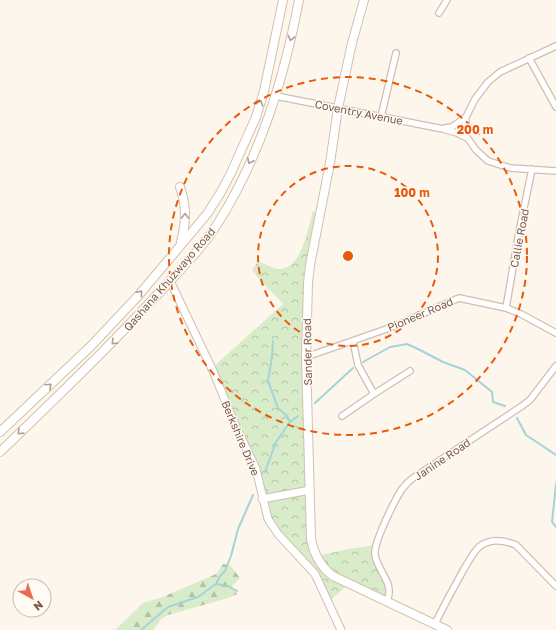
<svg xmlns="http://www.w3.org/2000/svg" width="556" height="630" viewBox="0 0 556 630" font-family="'Golos Text',sans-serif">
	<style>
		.forest { fill: url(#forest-firs) }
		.park { fill: url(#park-crowns) }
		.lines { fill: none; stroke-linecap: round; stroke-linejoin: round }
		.stream { stroke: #a5d3da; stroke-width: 2 }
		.minor-casing { stroke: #d1beb0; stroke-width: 8 }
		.tertiary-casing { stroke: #d1beb0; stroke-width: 9 }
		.secondary-casing { stroke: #d6c0b0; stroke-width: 10 }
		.minor { stroke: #fff; stroke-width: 5.5 }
		.tertiary { stroke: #fff; stroke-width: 7 }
		.secondary { stroke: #fff; stroke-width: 8 }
		.oneway { stroke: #af9d94 }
		.ring { fill: none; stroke: #e8590c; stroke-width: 2; stroke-dasharray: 7 5 }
		.labels { text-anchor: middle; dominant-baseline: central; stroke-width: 3; stroke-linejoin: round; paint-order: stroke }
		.street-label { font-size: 11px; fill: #7a5c4d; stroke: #fffaf3 }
		.centre { fill: #e8590c; stroke: #fffaf3; stroke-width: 2 }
		.ring-label { font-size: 12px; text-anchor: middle; font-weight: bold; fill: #e8590c; stroke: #fffaf3; stroke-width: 3; stroke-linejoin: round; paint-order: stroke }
	</style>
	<defs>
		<pattern id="forest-firs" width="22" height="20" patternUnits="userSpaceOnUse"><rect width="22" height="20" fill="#d8ecc9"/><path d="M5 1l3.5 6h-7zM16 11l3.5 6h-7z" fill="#b4c2a5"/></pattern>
		<pattern id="park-crowns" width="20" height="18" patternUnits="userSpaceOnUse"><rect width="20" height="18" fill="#d8ecc9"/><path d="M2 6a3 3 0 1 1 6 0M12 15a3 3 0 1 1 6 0" fill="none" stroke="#b4c2a5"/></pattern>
	</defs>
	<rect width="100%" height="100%" fill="#fdf6ec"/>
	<path class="forest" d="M 223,564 L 230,565 L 240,578 L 232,586 L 237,594 L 228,598 L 168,615 L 161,619 L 153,630 L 115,630 L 143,603 L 160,598 L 216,574 Z"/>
	<path class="park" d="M 313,211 L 321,215 L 308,283 L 311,531 L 317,556 L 348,549 L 376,545 L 375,550 L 389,586 L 387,601 L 349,584 L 328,602 L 319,582 L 271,525 L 260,485 L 212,368 L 283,304 L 260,280 L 252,270 L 258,261 C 264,263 271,268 278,269 C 302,270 308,228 313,211 Z"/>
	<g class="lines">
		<path class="stream" d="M 363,362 L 390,347 L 407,344 L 420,350 L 443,362 L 465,370 L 492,392 L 493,402 L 505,406
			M 315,403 L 353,368
			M 517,418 L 526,435 L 556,455
			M 290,422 L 298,416
			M 265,472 L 276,442 L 290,422 L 287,416 L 278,408 L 268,381 L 272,357 L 273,341
			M 556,484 L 552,522 L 556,527
			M 216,584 L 220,576 L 225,571 L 231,556 L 238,529 L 253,495
			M 141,630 L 168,607 L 198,597 L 216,584 L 228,586 L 237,591"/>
		<defs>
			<path id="minor" d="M 439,13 L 447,0
				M 556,46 L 500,72 L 488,82 L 475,99 L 466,117 L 465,129 L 466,136 L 476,150 L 488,161 L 510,168 L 556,171
				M 529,58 L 556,107
				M 276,96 L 443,129 L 457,133 L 467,138
				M 381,117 L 396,53
				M 445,128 L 452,127 L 466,117
				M 506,308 L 519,232 L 532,169
				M 353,341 L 358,365 L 374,394
				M 306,357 L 395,326 L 459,298 L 506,308 L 521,314 L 556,333
				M 342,416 L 374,394 L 410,371
				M 387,601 C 395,583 378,572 375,555 C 373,543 395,500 402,489 C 405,485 409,481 413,478 L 522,406 L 530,400 L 556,366
				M 435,624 C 444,605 454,587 464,569 C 469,561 473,552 480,546 C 491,538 504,540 516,545 L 556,586"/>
			<path id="tertiary" d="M 170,281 L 213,371 L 236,427 L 252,460 L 256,469 L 268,519 L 278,534 L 315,574 L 341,630
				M 262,499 L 310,490"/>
			<path id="secondary" d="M 364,0 L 352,43 L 338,108 L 330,163 L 310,265 L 308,283 L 306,357 L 311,539 C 314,554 321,567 333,576 L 447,630
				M 180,187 C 187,207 186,222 181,242
				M 0,432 L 91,346 L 138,296 L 207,214 L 221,192 L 231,173 L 256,117 L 264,91 L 283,0
				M 0,452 C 54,400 107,349 158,294 C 179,271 202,249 218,223 C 261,155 284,78 299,0"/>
		</defs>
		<use href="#minor" class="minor-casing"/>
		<use href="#tertiary" class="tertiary-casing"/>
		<use href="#secondary" class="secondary-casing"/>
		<use href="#minor" class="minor"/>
		<use href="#tertiary" class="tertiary"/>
		<use href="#secondary" class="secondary"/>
	</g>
	<defs><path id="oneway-chevron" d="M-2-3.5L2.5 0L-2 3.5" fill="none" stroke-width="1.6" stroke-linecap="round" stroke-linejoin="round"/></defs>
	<g class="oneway">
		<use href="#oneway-chevron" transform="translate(291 38) rotate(104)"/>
		<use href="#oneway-chevron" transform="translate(260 103) rotate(-72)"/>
		<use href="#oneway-chevron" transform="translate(250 161) rotate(115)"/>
		<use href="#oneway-chevron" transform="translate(185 216) rotate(-89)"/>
		<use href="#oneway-chevron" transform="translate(140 293) rotate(-49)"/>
		<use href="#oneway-chevron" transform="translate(114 342) rotate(135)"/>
		<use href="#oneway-chevron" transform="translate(49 386) rotate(-43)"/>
		<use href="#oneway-chevron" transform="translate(20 432) rotate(136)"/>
	</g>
	<g class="ring">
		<circle cx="348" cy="256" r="90"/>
		<circle cx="348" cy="256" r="179"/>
	</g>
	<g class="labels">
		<g class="street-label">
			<text transform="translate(359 112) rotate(11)">Coventry Avenue</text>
			<text transform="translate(519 238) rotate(-79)">Callie Road</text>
			<text transform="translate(169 279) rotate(-49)">Qashana Khuzwayo Road</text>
			<text transform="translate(420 314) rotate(-23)">Pioneer Road</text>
			<text transform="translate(307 352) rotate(-91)">Sander Road</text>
			<text transform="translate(241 438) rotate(67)">Berkshire Drive</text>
			<text transform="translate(442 459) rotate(-34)">Janine Road</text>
		</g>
	</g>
	<circle cx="348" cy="256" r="6" class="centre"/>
	<g class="ring-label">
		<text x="475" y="134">200 m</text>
		<text x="412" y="197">100 m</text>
	</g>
	<g transform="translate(32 598) rotate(140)"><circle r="19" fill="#fffaf3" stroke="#cabbb1"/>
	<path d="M0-3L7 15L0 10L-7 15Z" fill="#e76f51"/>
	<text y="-6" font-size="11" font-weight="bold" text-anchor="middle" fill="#7a5c4d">N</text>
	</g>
</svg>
